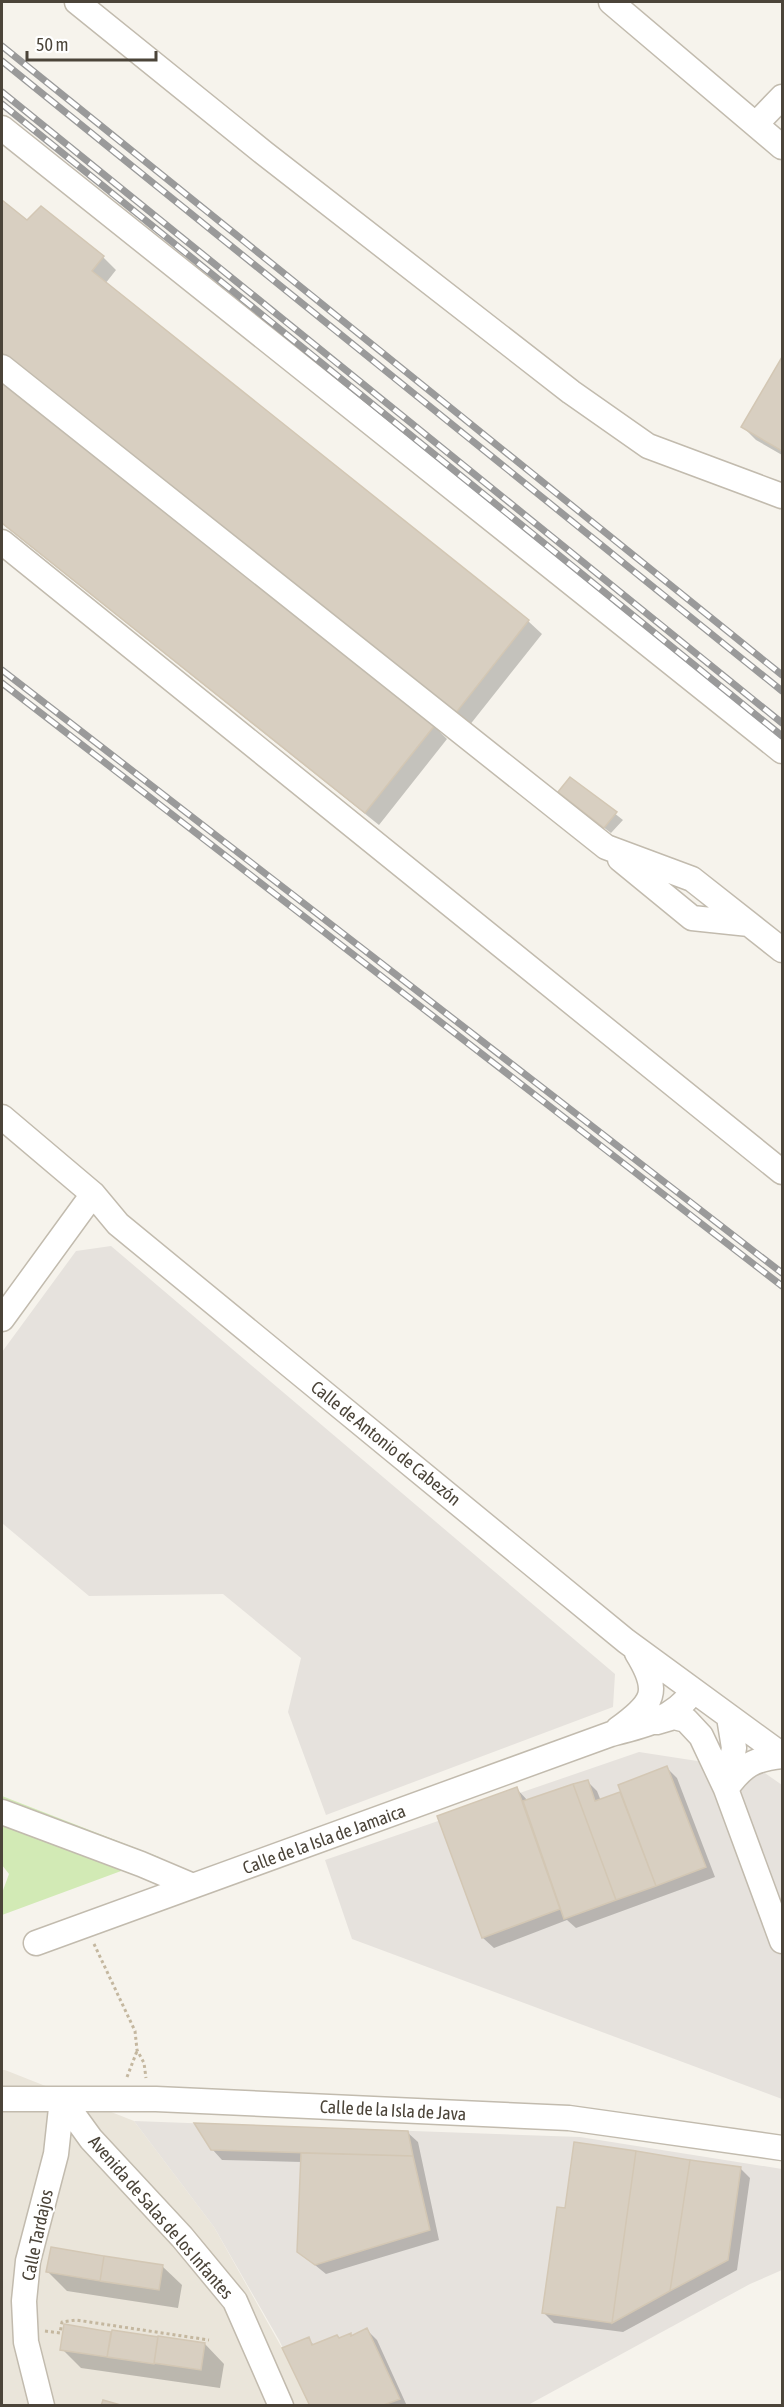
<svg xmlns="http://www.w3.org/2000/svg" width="784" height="2407" viewBox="0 0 784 2407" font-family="'Asap Condensed',sans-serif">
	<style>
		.residential { fill: #eae5da }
		.industrial { fill: #e6e2dd }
		.green { fill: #d2eab5 }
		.shadow { fill: #0003 }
		.building { fill: #d8cfc1; stroke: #d3c7b4; stroke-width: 1.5 }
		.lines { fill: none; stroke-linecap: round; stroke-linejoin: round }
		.minor-casing { stroke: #c2bbae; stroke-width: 27 }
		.path { stroke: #c4b79f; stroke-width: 3; stroke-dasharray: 3 3; stroke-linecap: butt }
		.minor { stroke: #fff; stroke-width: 24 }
		.rail-casing { stroke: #9a9a9a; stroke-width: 7 }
		.rail { stroke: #fff; stroke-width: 4.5; stroke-dasharray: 14; stroke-linecap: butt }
		.labels { text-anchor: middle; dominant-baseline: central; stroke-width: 4.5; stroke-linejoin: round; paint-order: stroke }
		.street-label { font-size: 18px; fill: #4b4439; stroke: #fff }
	</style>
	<rect width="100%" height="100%" fill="#f6f3ec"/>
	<path class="residential" d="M 2,2070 L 5,2070 L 134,2121 L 214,2227 L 282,2348 L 310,2405 L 2,2406 Z"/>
	<path class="industrial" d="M 111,1246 L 615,1674 L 613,1707 L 326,1815 L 288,1712 L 301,1658 L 223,1594 L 89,1596 L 2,1523 L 2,1352 L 76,1251 Z
		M 639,1752 L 762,1771 L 782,1785 L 782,2099 L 352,1939 L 325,1860 Z
		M 134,2121 L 580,2137 L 782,2169 L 782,2270 L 750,2284 L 528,2405 L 310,2405 L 279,2340 L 214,2227 Z"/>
	<path class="green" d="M 2,1796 L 159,1857 L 2,1915 L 2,1893 L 9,1874 L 2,1865 Z"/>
	<path class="shadow" d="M 2,201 L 28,222 L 103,257 L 116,270 L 105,284 L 528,621 L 542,634 L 469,726 L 434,726 L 447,739 L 379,825 L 2,524 L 2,381 L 257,558 L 2,354 Z
		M 782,360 L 782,455 L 756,440 L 743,427 Z
		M 571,779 L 623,820 L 611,833 L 566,799 Z
		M 667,1768 L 677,1778 L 715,1877 L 576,1928 L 567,1920 L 494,1948 L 483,1938 L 439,1817 L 517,1789 L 528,1801 L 587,1781 L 597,1791 L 601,1801 L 622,1793 Z
		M 407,2132 L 418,2142 L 439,2240 L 326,2274 L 299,2252 L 302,2162 L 222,2160 L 212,2149 Z
		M 740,2168 L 750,2178 L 737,2270 L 623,2332 L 554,2323 L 544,2313 L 566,2209 Z
		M 162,2266 L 182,2285 L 178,2308 L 67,2291 L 48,2272 Z
		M 66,2326 L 205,2344 L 224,2364 L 220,2388 L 81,2368 L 62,2349 Z
		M 367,2330 L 377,2340 L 407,2406 L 312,2406 L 308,2339 L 314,2345 L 340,2340 L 350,2335 L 353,2337 Z"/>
	<path class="building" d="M 2,200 L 27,220 L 41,206 L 104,256 L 92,271 L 529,620 L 455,714 L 2,353 Z
		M 782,357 L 782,451 L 741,427 Z
		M 2,380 L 435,725 L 365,813 L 2,523 Z
		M 570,777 L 617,812 L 604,828 L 558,792 Z
		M 667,1766 L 706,1867 L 656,1886 L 618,1785 Z
		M 588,1780 L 595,1801 L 620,1792 L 656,1886 L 616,1900 L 573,1784 Z
		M 573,1784 L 616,1900 L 564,1919 L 523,1801 Z
		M 517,1787 L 560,1909 L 482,1938 L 437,1816 Z
		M 194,2123 L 408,2131 L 413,2156 L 211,2150 Z
		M 574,2142 L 636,2151 L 612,2323 L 542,2313 L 557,2207 L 565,2208 Z
		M 636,2151 L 690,2160 L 670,2291 L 612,2323 Z
		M 301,2153 L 413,2156 L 430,2230 L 315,2265 L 297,2252 Z
		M 690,2160 L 741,2167 L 728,2260 L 670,2291 Z
		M 51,2247 L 104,2256 L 100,2281 L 46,2272 Z
		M 104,2256 L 163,2265 L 159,2290 L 100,2281 Z
		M 64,2324 L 111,2332 L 107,2357 L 60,2350 Z
		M 367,2328 L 400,2399 L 381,2406 L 310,2406 L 282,2348 L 309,2337 L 312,2345 L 337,2335 L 339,2338 L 351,2333 L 351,2336 Z
		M 112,2330 L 158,2337 L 154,2364 L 107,2357 Z
		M 158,2336 L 205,2343 L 201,2370 L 154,2363 Z
		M 103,2400 L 124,2406 L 101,2406 Z"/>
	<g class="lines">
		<defs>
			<path id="minor" d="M 77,2 L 264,153 L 571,392 L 648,446 L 782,496
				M 611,2 L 782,147
				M 756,124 L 782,97
				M 2,128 L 782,751
				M 2,367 L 606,847 L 692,879 L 782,950
				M 2,542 L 782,1172
				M 620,859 L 692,918 L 749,924
				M 2,1117 L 93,1194 L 118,1224 L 626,1641 L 782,1755
				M 2,1319 L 93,1194
				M 657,1722 L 674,1717 L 686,1720 L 701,1736 L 726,1789 L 782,1941
				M 618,1729 C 654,1703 661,1692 637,1653
				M 726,1789 L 734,1748 L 729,1717
				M 726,1789 C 743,1765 754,1759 782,1756
				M 2,1812 L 141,1864 L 193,1886
				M 36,1943 L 611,1734 C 643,1726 674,1719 693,1691
				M 2,2099 L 156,2099 L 569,2118 L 782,2148
				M 62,2099 L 91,2139 L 182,2237 L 235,2301 L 281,2406
				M 42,2406 L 26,2342 L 24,2301 L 28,2261 L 56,2154 L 62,2099"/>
		</defs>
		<use href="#minor" class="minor-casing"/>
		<path class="path" d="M 94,1944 L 135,2031 L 137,2050 L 144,2063 L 146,2078
			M 127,2077 L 137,2051
			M 45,2331 L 60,2333 L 62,2322 L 76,2320 L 209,2340"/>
		<use href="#minor" class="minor"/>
		<defs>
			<path id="rail" d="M 2,46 L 782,675
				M 2,61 L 782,691
				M 2,92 L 782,723
				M 2,104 L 782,736
				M 2,670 L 782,1273
				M 2,683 L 782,1286"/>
		</defs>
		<use href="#rail" class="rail-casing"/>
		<use href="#rail" class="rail"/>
	</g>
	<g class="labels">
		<g class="street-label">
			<text transform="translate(386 1443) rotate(39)">Calle de Antonio de Cabezón</text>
			<text transform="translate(324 1839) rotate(-20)">Calle de la Isla de Jamaica</text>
			<text transform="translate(393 2110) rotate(3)">Calle de la Isla de Java</text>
			<text transform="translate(161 2217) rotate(49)">Avenida de Salas de los Infantes</text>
			<text transform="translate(37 2235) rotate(-78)">Calle Tardajos</text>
		</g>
	</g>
	<rect width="784" height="2407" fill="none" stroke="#4b4439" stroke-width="6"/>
	<path d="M27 51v9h129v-9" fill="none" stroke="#4b4439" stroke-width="3"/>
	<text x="36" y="51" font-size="18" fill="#4b4439" stroke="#ffffff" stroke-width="4.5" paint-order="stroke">50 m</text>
</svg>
